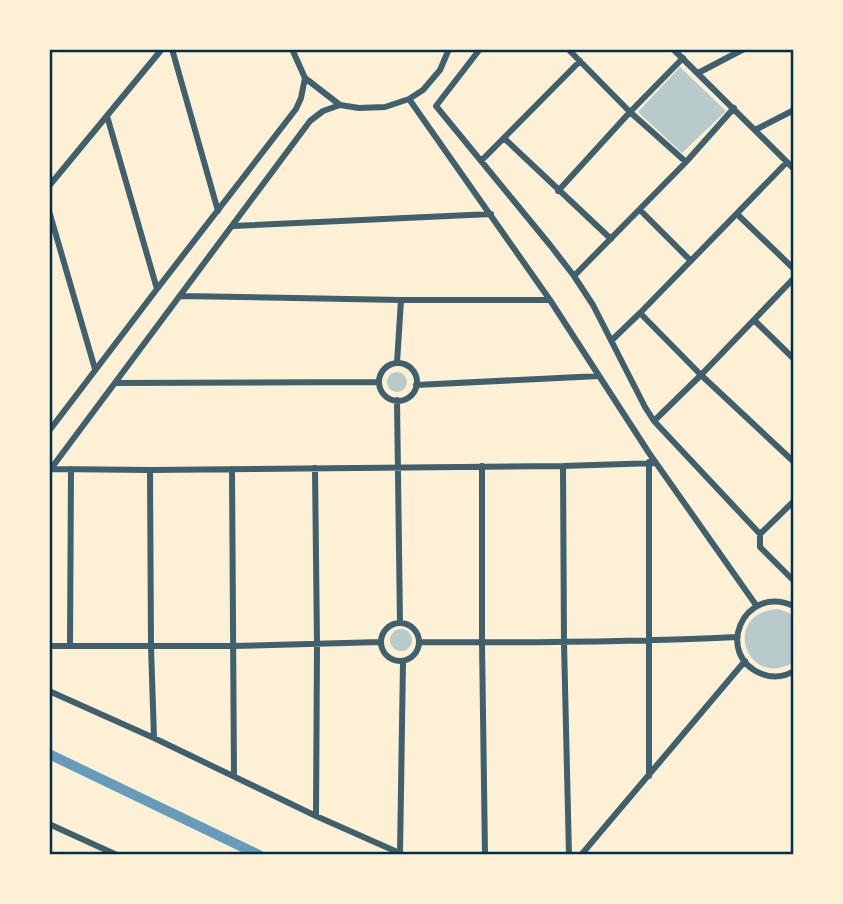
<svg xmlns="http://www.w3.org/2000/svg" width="843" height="904" viewBox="0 0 843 904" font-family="Ubuntu,sans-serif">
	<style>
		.green { fill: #b9caca }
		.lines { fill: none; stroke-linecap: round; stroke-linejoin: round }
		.canal { stroke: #669bbc; stroke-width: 10 }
		.minor { stroke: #3f606c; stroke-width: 6 }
		.neatline { fill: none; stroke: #003049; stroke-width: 2.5 }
	</style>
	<rect width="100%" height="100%" fill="#fdf0d5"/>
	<path class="green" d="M 680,67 L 726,111 L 682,153 L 638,112 Z
		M387 382a10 10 0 1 1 20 0a10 10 0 1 1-20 0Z
		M 778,609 L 787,612 L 794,616 L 794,662 C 746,691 720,612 778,609 Z
		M390 640a11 11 0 1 1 22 0a11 11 0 1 1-22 0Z"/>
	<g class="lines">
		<path class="canal" d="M 49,754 L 259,855"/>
		<path class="minor" d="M 172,49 L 218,211
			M 292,49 L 305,78 L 340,105 L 359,108 L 385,107 L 409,99 L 423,90 L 440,70 L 449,49
			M 480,49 L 436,106 L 550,245 L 574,276 L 593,305 L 645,407 L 654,421 L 760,534 L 760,547 L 794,581
			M 568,49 L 630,112 L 686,162
			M 673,49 L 794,169
			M 794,49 L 794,50
			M 698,73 L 744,49
			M 409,99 L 550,300 L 649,453 L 756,605
			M 107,116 L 157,289
			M 755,130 L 794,110
			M 504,138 L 611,239
			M 482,160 L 580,61
			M 49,186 L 162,49
			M 558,191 L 630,112 L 683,58
			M 640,210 L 691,261
			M 49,211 L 95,369
			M 737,214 L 794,269
			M 233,226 L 491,214
			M 574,276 L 686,162 L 734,108
			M 181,296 L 401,300 L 550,300
			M 640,313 L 701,375 L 794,462
			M 754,320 L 794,359
			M 612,340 L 640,313 L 787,162
			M 397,363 L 401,300
			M379 382a19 19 0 1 1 38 0a19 19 0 1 1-38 0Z
			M 115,383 L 379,382
			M 416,385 L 599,376
			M 397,400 L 400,623
			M 654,421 L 701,375 L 794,278
			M 49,431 L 157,289 L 296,109 L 301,98 L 305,78
			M 649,462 L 649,776
			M 482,466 L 482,643 L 485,855
			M 563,466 L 564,643 L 569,855
			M 315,468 L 317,645 L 316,816
			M 52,469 L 150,470 L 563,466 L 656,463
			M 232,469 L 234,776
			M 50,470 L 310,121 L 323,111 L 340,105
			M 150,470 L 151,647 L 154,738
			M 760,534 L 794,501
			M 794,606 C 742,583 714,656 762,674 C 773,678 784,677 794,671
			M381 642a19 19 0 1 1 38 0a19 19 0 1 1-38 0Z
			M 419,642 C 525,643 631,642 737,637
			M 49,646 L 233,646 L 381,642
			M 70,646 L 71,469
			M 49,691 L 154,738 L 316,816 L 404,855
			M 49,824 L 117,855
			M 400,853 L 403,661
			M 581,855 L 745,661"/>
	</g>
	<rect width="843" height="904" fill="none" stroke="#fdf0d5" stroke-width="102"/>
	<rect x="51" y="51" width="741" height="802" class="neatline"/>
</svg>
